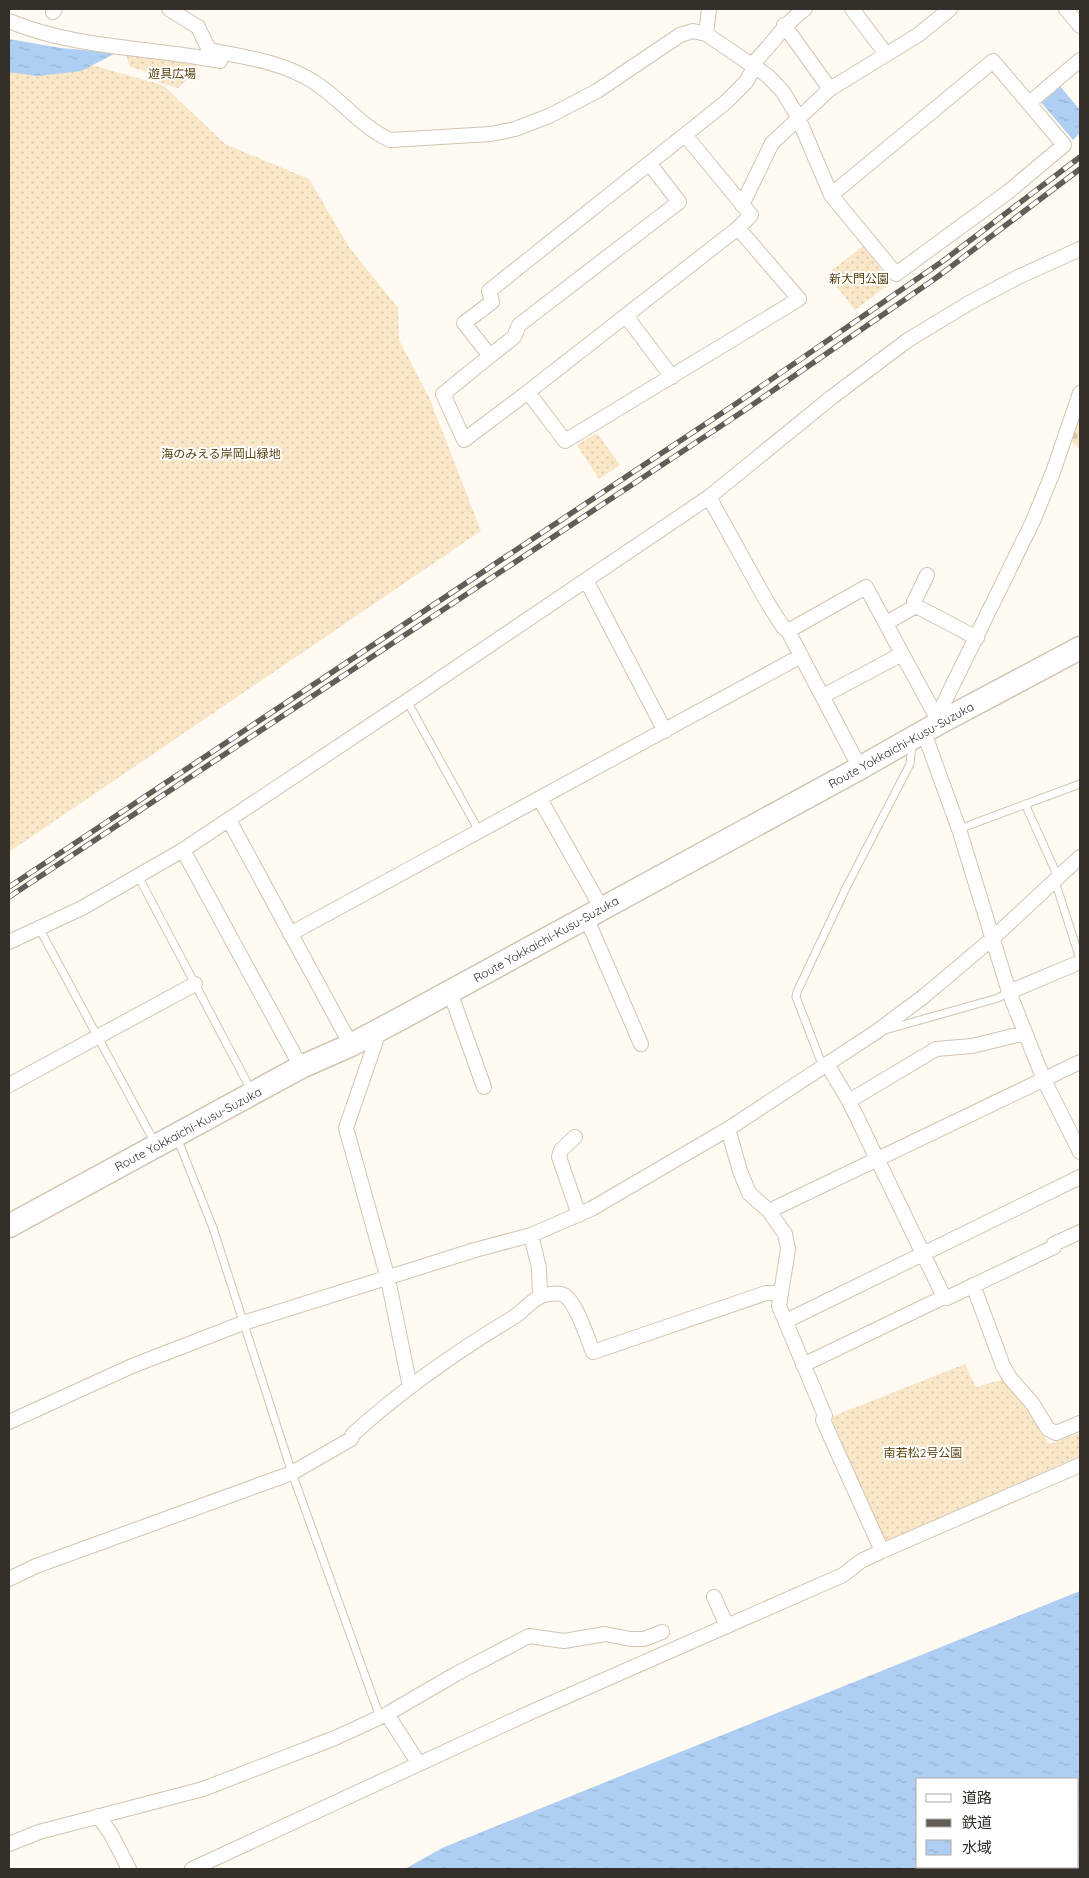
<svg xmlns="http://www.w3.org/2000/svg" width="1089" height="1878" viewBox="0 0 1089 1878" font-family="Quicksand,'Noto Sans JP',sans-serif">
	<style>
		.grass { fill: url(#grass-dots) }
		.cemetery { fill: url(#cemetery-stones) }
		.water { fill: url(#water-ripples); fill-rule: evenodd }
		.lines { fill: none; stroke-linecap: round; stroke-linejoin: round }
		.service-casing { stroke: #d1c5b2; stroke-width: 9 }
		.minor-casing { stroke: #d1c5b2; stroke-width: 16 }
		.primary-casing { stroke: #d1c5b2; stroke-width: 25 }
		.service { stroke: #fff; stroke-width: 7 }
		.minor { stroke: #fff; stroke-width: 14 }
		.primary { stroke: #fff; stroke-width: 22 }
		.rail-casing { stroke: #625d56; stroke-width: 5.5 }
		.rail { stroke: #fff; stroke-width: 4; stroke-dasharray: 11; stroke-linecap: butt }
		.labels { text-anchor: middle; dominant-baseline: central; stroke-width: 4; stroke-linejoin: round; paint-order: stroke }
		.park-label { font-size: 12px; fill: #583f0a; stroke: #fff }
		.street-label { font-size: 12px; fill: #342f28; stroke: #fff }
	</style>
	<defs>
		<pattern id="grass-dots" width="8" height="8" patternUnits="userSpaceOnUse" patternTransform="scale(1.25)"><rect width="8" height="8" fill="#f9e7c8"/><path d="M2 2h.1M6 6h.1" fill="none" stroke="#d6c6ac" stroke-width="1.8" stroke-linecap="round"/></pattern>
		<pattern id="cemetery-stones" width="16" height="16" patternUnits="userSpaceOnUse" patternTransform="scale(1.25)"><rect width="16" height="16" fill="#f9e7c8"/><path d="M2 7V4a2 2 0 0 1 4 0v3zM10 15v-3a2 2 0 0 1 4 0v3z" fill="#d6c6ac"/></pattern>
		<pattern id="water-ripples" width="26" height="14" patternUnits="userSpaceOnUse" patternTransform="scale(1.25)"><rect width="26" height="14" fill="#aecff3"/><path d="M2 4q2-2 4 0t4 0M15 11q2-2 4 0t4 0" fill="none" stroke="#96b2d0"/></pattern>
	</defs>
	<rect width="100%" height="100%" fill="#fffaf2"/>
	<path class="grass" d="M 9,42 L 163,85 L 225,144 L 309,179 L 349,247 L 398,308 L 399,340 L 429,397 L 481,531 L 9,852 Z
		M 126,54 L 193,62 L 198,69 L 178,88 L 158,82 L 157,75 L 130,67 Z
		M 863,246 L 891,283 L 855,310 L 827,274 Z
		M 597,433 L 620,465 L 599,479 L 577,445 Z
		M 965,1364 L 976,1387 L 1004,1379 L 1025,1406 L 1049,1444 L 1080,1433 L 1080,1456 L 884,1542 L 831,1417 Z"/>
	<path class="cemetery" d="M 1080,407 L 1080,450 L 1069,439 Z"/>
	<path class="water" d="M 9,39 L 61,48 L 116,53 L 81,71 L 37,76 L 9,72 Z
		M 1059,85 L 1080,110 L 1080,133 L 1073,140 L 1040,101 Z
		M 1080,1591 L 1080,1869 L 405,1869 L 442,1848 ZM 918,1779 L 1078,1779 L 1078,1867 L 918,1867 Z"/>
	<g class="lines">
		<defs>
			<path id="service" d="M 407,701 L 479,831
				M 1025,804 L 1058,877
				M 959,829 L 1080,784
				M 138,876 L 251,1090
				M 1055,881 L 1080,959
				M 39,928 L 155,1143
				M 885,1030 L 998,998 L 1009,992
				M 823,1067 L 796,997 L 797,992 L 846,888 L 910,764 L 912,744
				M 177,1138 L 213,1228 L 292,1473 L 380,1717"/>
			<path id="minor" d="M 169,9 L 198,27 L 209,50 C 245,57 283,62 314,82 C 341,99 361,127 390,140 L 491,134 L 515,129 L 549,116 L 597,91 L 680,35 L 693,31 L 706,34 L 768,76 L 783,92 L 797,115 L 831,195 L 896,274 L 1008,192 L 1064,145 L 993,61 L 831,195
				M 852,9 L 886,54
				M 1066,9 L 1080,26
				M 53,12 L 55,9
				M 9,21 C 76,49 150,47 220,61
				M 784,25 L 830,89
				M 706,34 L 709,9
				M 752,64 C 771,47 783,24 805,9
				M 1029,103 L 1080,60
				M 685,135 L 751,215 L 738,228 L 528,392 L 565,441 L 799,299 L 738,228
				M 742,205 L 772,143 L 830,89 L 918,35 L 950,9
				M 626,316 L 672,377
				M 490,356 L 514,337 L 519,325 L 679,202 L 649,163
				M 528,392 L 464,440 L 443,394 L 490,356 L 464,323 L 492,302 L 489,291 L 726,102 L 746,82 L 755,66
				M 709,497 L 767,602 L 783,627 L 788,631 L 860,768
				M 586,580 L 665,731
				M 916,606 L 914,602 L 927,575
				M 886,623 L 916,606 L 977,638
				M 788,631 L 866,587 L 939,722
				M 823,696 L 902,654
				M 937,717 L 1033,521 L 1053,472 L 1080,393
				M 924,733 L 959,829 L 1009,992 L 1044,1080 L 1080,1152
				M 540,799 L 602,909
				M 229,820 L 351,1045
				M 183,850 L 301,1067
				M 586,917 L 641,1044
				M 290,934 L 801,656
				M 9,942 L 82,908 L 183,850 L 407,701 L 709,497 L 832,397 L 908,340 L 969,303 L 1018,277 L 1080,249
				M 450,992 L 484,1087
				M 1009,992 L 1080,962
				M 380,1029 L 346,1128 L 388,1279 L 410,1387
				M 827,1064 L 850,1103 L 944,1297
				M 9,1085 L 195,984
				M 849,1101 L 936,1049 L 972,1046 L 1025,1033
				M 728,1129 L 740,1171 L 749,1193 L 769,1211 L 785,1234 L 788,1249 L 779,1306 L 825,1416 L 823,1420 L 882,1551
				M 575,1137 L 561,1150 L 559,1157 L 579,1215
				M 769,1211 L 1080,1062
				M 531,1235 L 539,1268 L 540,1297
				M 973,1285 L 1003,1366 L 1010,1378 L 1032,1403 L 1048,1429 L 1056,1433 L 1080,1423
				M 786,1321 L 1080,1177
				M 803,1365 L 944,1297 L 947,1298 L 1054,1247 L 1054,1244 L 1080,1232
				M 9,1422 L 132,1366 L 243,1323 L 475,1250 L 531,1235 L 591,1209 L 728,1129 L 876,1032 L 923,997 L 993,938 L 1080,857
				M 9,1579 L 36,1566 L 292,1473 L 351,1439 L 353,1434 C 402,1390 457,1351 514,1317 C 522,1312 533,1299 541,1296 C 547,1294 558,1292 564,1295 C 577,1303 587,1338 593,1352 L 766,1293 L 781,1293
				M 714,1597 L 727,1626
				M 387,1714 L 419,1764
				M 98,1816 L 111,1834 L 129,1869
				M 9,1844 L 39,1832 L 203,1789 L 335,1738 L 387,1714 L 456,1674 L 529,1636 L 564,1641 L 605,1634 L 630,1639 L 644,1639 L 662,1632
				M 192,1869 L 529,1713 L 843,1575 L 861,1561 L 882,1551 L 1080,1465"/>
			<path id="primary" d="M 9,1226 L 301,1067 L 351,1045 L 409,1014 L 860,768 L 939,723 L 1080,648"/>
		</defs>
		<use href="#service" class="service-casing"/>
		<use href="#minor" class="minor-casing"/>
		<use href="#primary" class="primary-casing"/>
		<use href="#service" class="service"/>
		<use href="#minor" class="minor"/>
		<use href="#primary" class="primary"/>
		<defs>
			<path id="rail" d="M 9,887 L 737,403 L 943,261 L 1080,157
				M 9,897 L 742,412 L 936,278 L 1080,169"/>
		</defs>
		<use href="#rail" class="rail-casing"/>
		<use href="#rail" class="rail"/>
	</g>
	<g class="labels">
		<g class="park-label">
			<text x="172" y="73">遊具広場</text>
			<text x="859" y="278">新大門公園</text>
			<text x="221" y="453">海のみえる岸岡山緑地</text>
			<text x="923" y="1452">南若松2号公園</text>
		</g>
		<g class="street-label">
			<text transform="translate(901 745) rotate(-29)">Route Yokkaichi-Kusu-Suzuka</text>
			<text transform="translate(546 939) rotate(-29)">Route Yokkaichi-Kusu-Suzuka</text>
			<text transform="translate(188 1129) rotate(-28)">Route Yokkaichi-Kusu-Suzuka</text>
		</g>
	</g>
	<rect width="1089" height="1878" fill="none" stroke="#342f28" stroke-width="20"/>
	<rect x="916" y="1778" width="162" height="90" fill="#ffffff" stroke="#aeaca9"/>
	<rect x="926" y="1794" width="25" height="8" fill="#ffffff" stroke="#aeaca9"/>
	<text x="962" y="1803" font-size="15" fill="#342f28">道路</text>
	<rect x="926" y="1819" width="25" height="8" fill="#625d56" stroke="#aeaca9"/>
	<text x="962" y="1828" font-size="15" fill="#342f28">鉄道</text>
	<rect x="926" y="1840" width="25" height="15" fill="url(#water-ripples)" stroke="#aeaca9"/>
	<text x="962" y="1853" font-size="15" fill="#342f28">水域</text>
</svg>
